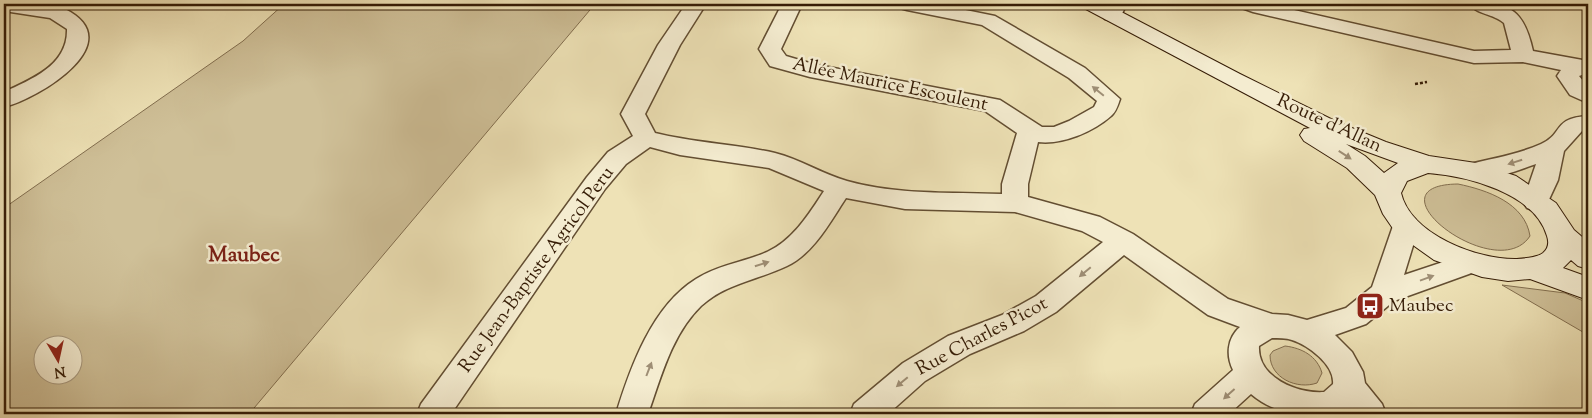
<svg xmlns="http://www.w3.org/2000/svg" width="1592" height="418" viewBox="0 0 1592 418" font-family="'Sorts Mill Goudy',serif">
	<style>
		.green { fill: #cfc098; stroke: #826e4f; fill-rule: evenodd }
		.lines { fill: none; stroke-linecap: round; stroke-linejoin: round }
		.street-casing { stroke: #634e32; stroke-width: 3 }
		.secondary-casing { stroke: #351c06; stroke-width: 2 }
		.path { stroke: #351c06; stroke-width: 2.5; stroke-dasharray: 3 2; stroke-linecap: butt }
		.street { fill: #f4ecd0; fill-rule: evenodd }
		.secondary { fill: #f4ecd0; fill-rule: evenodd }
		.oneway { fill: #9e8e75 }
		.labels { text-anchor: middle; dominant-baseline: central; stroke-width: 5; stroke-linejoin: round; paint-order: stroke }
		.street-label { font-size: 19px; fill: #351c06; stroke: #f4ecd0 }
		.poi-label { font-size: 19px; fill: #351c06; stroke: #f4ecd0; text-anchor: start }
		.quarter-label { font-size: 21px; font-weight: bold; fill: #7a1f14; stroke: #f4ecd0 }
	</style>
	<rect width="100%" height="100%" fill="#eee2b6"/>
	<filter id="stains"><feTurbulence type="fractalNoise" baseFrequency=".004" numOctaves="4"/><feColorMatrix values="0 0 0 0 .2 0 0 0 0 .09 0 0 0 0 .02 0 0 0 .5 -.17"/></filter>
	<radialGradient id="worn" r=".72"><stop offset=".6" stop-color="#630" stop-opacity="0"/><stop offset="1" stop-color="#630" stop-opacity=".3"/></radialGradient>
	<path class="green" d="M 284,4 L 595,4 L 249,414 L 4,414 L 4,208 L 243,41 ZM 42,346 L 72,346 L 72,376 L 42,376 Z
		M 1458,184 C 1487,190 1525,203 1530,236 C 1497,287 1363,185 1458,184 Z
		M 1502,285 L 1565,293 L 1588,303 L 1588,335 Z
		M 1285,346 C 1302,348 1317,356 1322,373 L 1317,383 C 1297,390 1270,378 1270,355 L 1273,351 Z"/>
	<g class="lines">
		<defs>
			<path id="street" d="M 4,4 C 23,4 47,0 65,9 C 131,42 40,98 4,107 L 4,92 C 32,79 68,65 67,29 L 50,18 L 4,11 Z
				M 686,4 L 706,4 L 680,45 L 645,114 L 655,133 C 695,143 736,144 775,153 C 800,159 822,174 847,181 C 897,195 950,192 1002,194 L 1002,184 L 1017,133 L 985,111 L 810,77 L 770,66 L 759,49 L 782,4 L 802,4 L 781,49 L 786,56 L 813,64 L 1000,100 L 1042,127 L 1054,127 L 1069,121 L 1094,107 L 1097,101 L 1069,78 L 982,25 L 907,10 L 900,8 L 897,4 L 936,4 L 995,16 L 1085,68 L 1120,99 C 1118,105 1116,112 1111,116 C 1093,132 1062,145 1038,142 L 1028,184 L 1028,197 L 1100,217 L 1133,234 L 1228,299 L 1272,314 L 1288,315 L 1307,320 L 1346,308 L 1372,287 L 1393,226 L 1397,219 L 1406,217 L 1415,219 L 1419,226 L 1404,275 L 1470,253 L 1480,256 L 1484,263 L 1480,270 L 1394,301 L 1366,324 L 1335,335 L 1352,352 L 1363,372 L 1365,383 L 1382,404 L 1386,414 L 1351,414 L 1348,410 L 1340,414 C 1304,414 1280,418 1251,394 L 1229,414 L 1191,414 L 1195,404 L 1233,370 C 1226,356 1227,338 1240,327 L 1208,315 L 1124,255 L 1056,312 L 1024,331 L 970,354 L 925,381 L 888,414 L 850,414 L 854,404 L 903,363 L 948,336 L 1002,315 L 1036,296 L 1103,242 L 1082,231 L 1015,212 L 905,209 L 846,198 C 830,222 814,253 787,266 C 758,280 726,283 701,306 C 672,334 661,377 648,414 L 616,414 C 630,368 652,306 696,279 C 718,265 744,262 767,252 C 793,240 809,214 824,191 L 769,168 L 680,155 L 650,147 L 626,164 L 605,189 L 451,414 L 417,414 L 421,404 L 587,177 L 608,152 L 633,136 L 621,114 L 658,45 ZM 1272,338 C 1278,338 1286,338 1292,340 C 1308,345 1335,365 1333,384 L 1324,392 C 1297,394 1257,377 1259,346 Z
				M 1107,4 L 1127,4 L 1119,19 L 1112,21 L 1105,19 L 1102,15 Z
				M 1239,4 L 1268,4 L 1474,51 L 1511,50 L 1504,23 C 1494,14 1476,14 1469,4 C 1511,1 1524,11 1533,51 L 1588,61 L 1588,73 L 1579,76 L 1588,87 L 1588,103 L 1570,95 L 1557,76 L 1561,70 L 1523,62 L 1474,63 L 1253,12 L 1242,8 Z
				M 1588,116 L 1588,130 L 1582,131 L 1564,151 L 1558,180 L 1545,208 L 1536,211 L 1527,208 L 1523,202 L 1536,164 C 1516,171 1488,183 1467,177 L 1463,171 L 1467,165 C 1492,158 1517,155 1541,144 C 1564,134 1552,118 1588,116 Z"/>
			<path id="secondary" d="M 1081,4 L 1106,4 L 1240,74 L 1335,121 L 1386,142 L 1429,156 L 1476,163 L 1516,176 L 1556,203 L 1574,230 L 1588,242 L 1588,269 L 1578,266 L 1571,260 L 1563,268 L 1588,277 L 1588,300 L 1530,279 L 1508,281 L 1482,277 L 1434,260 L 1396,233 L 1383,214 L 1375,195 L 1347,168 L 1304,141 L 1300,135 L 1304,129 L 1310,128 L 1084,8 ZM 1346,144 L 1398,163 L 1384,173 L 1365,156 ZM 1428,173 C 1467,176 1535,193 1547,236 C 1549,242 1549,248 1543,253 C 1536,258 1526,258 1517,259 C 1478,260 1411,235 1401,193 L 1407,181 Z"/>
		</defs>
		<use href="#street" class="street-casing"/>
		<use href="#secondary" class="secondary-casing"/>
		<path class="path" d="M 1415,84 L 1427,82"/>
		<use href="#street" class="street"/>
		<use href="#secondary" class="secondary"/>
	</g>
	<defs><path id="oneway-solid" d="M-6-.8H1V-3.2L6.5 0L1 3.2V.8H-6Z" transform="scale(1.25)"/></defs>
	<g class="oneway">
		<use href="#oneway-solid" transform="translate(1098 91) rotate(-141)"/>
		<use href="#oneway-solid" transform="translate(1345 155) rotate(33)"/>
		<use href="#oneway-solid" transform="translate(1515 162) rotate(163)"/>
		<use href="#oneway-solid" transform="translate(762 264) rotate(-18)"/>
		<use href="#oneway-solid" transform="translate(1085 272) rotate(140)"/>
		<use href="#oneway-solid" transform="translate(1427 278) rotate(-20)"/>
		<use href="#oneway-solid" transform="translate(649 369) rotate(-69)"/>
		<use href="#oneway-solid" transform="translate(902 382) rotate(140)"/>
		<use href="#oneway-solid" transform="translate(1229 394) rotate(138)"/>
	</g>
	<defs>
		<symbol id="bus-square" viewBox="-11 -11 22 22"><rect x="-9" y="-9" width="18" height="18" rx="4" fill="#8f2418" stroke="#f4ecd0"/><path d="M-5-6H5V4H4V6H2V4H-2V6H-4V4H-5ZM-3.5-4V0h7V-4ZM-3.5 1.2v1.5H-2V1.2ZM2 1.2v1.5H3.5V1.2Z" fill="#fff"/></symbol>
	</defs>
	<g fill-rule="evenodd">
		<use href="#bus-square" x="1354" y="290" width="32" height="32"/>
	</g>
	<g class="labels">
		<g class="street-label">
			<text transform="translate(890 85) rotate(12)">Allée Maurice Escoulent</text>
			<text transform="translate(1329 124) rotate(25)">Route d'Allan</text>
			<text transform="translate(537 270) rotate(-54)">Rue Jean-Baptiste Agricol Peru</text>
			<text transform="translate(982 337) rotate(-28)">Rue Charles Picot</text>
		</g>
		<g class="poi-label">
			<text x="1389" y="306">Maubec</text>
		</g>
		<g class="quarter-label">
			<text x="244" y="256">Maubec</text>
		</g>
	</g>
	<rect width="1592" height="418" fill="none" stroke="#eee2b6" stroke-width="20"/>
	<rect x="5" y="5" width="1582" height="408" fill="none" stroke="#351c06" stroke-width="2.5"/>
	<rect x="10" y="10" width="1572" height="398" fill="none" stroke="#351c06"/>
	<g transform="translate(58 360) rotate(171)"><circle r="24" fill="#f4ecd0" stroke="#a8997f"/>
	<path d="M0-4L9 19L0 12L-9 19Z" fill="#8f2418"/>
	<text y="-8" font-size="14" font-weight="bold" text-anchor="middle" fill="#351c06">N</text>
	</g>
	<rect width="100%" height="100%" filter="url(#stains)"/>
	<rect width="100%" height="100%" fill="url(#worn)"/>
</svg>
